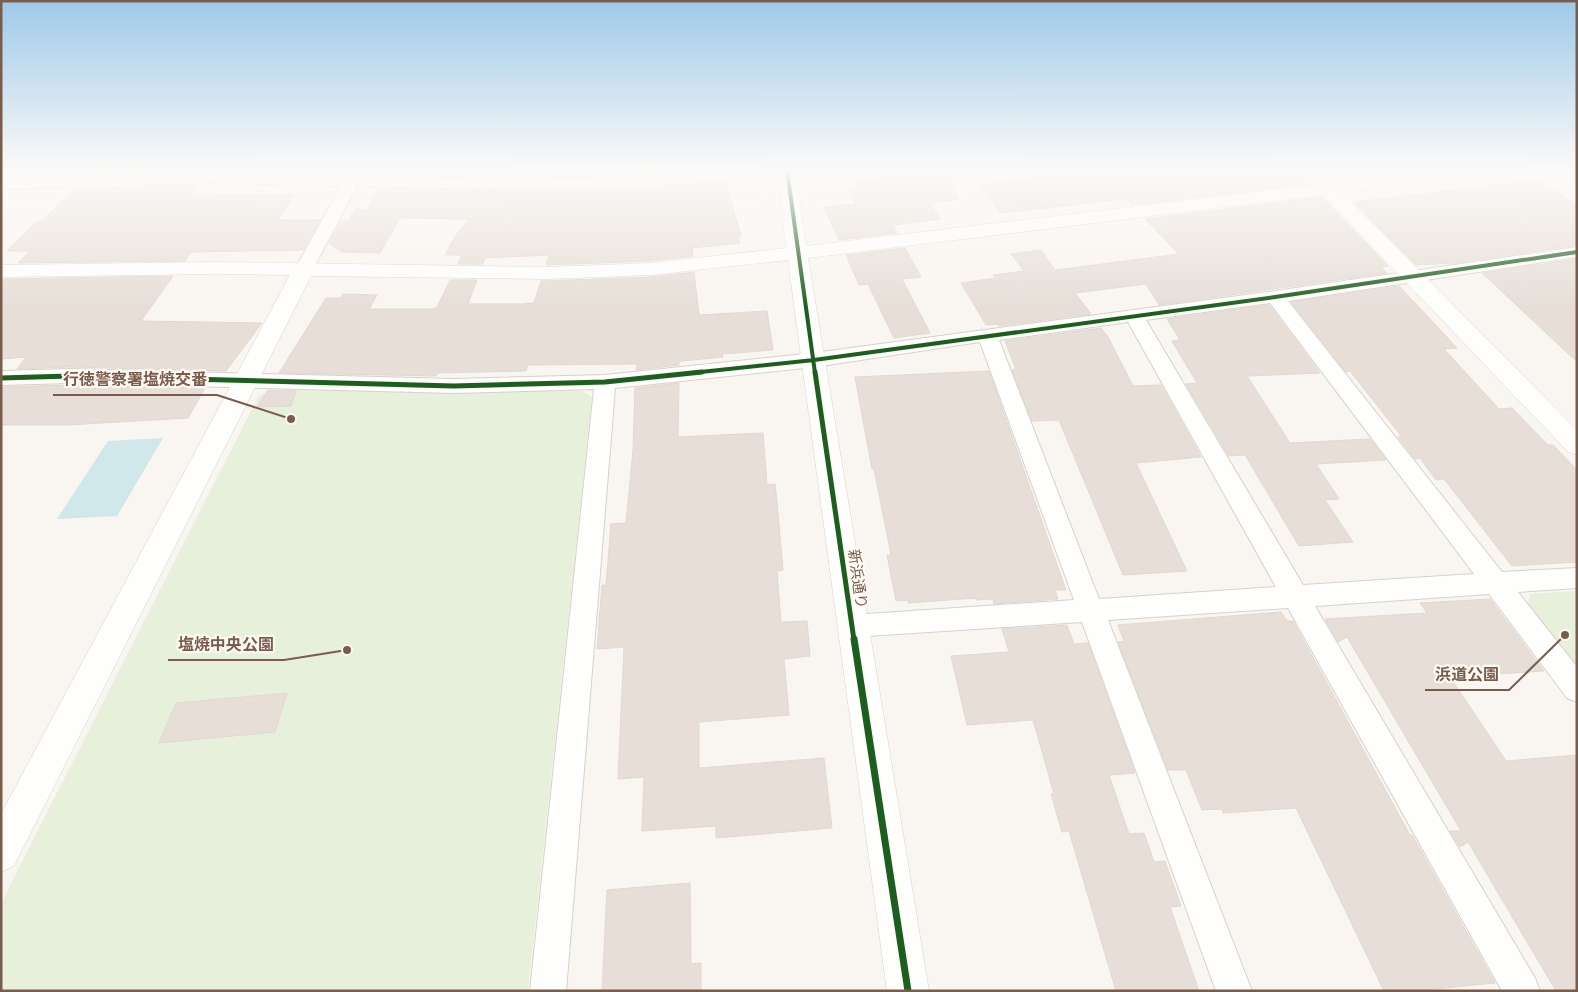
<svg xmlns="http://www.w3.org/2000/svg" width="1578" height="992" viewBox="0 0 1578 992" font-family="Arial,'Noto Sans JP',sans-serif">
	<style>
		.green { fill: #e7f0db }
		.water { fill: #d0e8ea }
		.building { fill: #e6ded7; stroke: #e2d8d2 }
		.lines { fill: none; stroke-linecap: round; stroke-linejoin: round }
		.street-casing { stroke: #d7d1cb; stroke-width: 2 }
		.secondary-casing { stroke: #d9d2cb; stroke-width: 1 }
		.street { fill: #fefefd; fill-rule: evenodd }
		.secondary { fill: #fefefd; fill-rule: evenodd }
		.cycleway-far2-casing { stroke: #fffaf3; stroke-width: 6 }
		.cycleway-far1-casing { stroke: #fffaf3; stroke-width: 8 }
		.cycleway-casing { stroke: #fffaf3; stroke-width: 10 }
		.cycleway-far2 { stroke: #1b5e20; stroke-width: 4 }
		.cycleway-far1 { stroke: #1b5e20; stroke-width: 5 }
		.cycleway { stroke: #1b5e20; stroke-width: 7 }
		.labels { text-anchor: middle; dominant-baseline: central; stroke-width: 4.5; stroke-linejoin: round; paint-order: stroke }
		.street-label { font-size: 15px; fill: #7a5c4d; stroke: #fffaf3 }
		.leader { fill: none; stroke: #7a5c4d; stroke-width: 2 }
		.callout-dot { fill: #7a5c4d; stroke: #fffaf3; stroke-width: 2 }
		.callout-label { font-size: 16px; text-anchor: middle; font-weight: bold; fill: #7a5c4d; stroke: #fffaf3; stroke-width: 4.5; stroke-linejoin: round; paint-order: stroke }
	</style>
	<rect width="100%" height="100%" fill="#f9f5f0"/>
	<path class="green" d="M 271,390 L 583,391 L 592,397 L 528,991 L 1,991 L 1,903 L 258,397 Z
		M 1577,591 L 1577,666 L 1528,604 L 1530,594 Z"/>
	<path class="water" d="M 163,438 L 117,516 L 57,519 L 108,441 Z"/>
	<path class="building" d="M 92,170 L 157,170 L 154,173 L 87,175 Z
		M 387,170 L 472,170 L 469,177 L 385,175 Z
		M 551,170 L 693,170 L 649,175 L 549,178 Z
		M 941,170 L 960,199 L 930,203 L 940,219 L 893,225 L 897,233 L 839,240 L 824,207 L 856,204 L 848,188 L 852,187 L 851,185 L 855,184 L 853,180 Z
		M 1046,170 L 1295,170 L 1309,184 L 1132,205 L 1126,199 L 1000,213 L 979,184 L 1052,176 Z
		M 1538,180 L 1577,205 L 1577,245 L 1454,263 L 1416,265 L 1353,202 Z
		M 726,182 L 741,236 L 738,237 L 740,243 L 692,248 L 693,256 L 651,261 L 546,265 L 549,255 L 485,258 L 483,264 L 458,264 L 462,255 L 445,255 L 456,235 L 469,219 L 400,218 L 380,253 L 341,252 L 329,243 L 341,221 L 348,221 L 356,209 L 367,210 L 378,188 L 491,191 L 628,190 Z
		M 197,186 L 189,196 L 296,194 L 278,220 L 320,220 L 303,250 L 191,252 L 185,261 L 18,263 L 30,251 L 7,251 L 37,221 L 42,221 L 73,189 Z
		M 1322,197 L 1388,266 L 1381,267 L 1387,273 L 1159,305 L 1146,284 L 1075,293 L 1091,314 L 999,326 L 998,324 L 986,325 L 961,283 L 995,278 L 993,275 L 1024,271 L 1011,254 L 1041,250 L 1055,270 L 1179,254 L 1145,219 Z
		M 905,248 L 921,277 L 902,279 L 930,333 L 894,338 L 868,284 L 859,285 L 846,255 Z
		M 1577,259 L 1577,362 L 1482,273 Z
		M 694,272 L 699,315 L 767,311 L 773,350 L 722,354 L 723,357 L 682,361 L 679,362 L 679,365 L 636,370 L 637,364 L 528,365 L 526,371 L 437,373 L 436,376 L 279,373 L 326,298 L 341,298 L 343,294 L 377,295 L 369,309 L 434,309 L 437,307 L 450,280 L 477,280 L 468,304 L 523,304 L 534,303 L 541,281 L 651,277 Z
		M 173,276 L 141,321 L 262,323 L 226,371 L 70,367 L 17,369 L 26,357 L 1,359 L 1,281 L 3,279 Z
		M 1399,286 L 1457,348 L 1444,349 L 1499,409 L 1512,408 L 1548,445 L 1553,445 L 1577,470 L 1577,562 L 1512,566 L 1444,479 L 1436,480 L 1420,458 L 1415,459 L 1398,437 L 1402,437 L 1350,371 L 1346,372 L 1291,302 Z
		M 1269,305 L 1320,373 L 1247,376 L 1290,443 L 1370,439 L 1386,460 L 1316,464 L 1339,499 L 1325,500 L 1353,542 L 1299,546 L 1245,455 L 1229,456 L 1186,384 L 1197,383 L 1172,341 L 1180,340 L 1167,319 Z
		M 1101,328 L 1108,337 L 1133,386 L 1161,385 L 1201,457 L 1136,463 L 1187,571 L 1123,575 L 1059,420 L 1032,421 L 1012,370 L 1016,369 L 1005,341 Z
		M 989,371 L 1066,590 L 1055,590 L 1058,599 L 994,604 L 993,599 L 976,600 L 976,598 L 908,603 L 908,600 L 896,601 L 887,555 L 891,555 L 874,469 L 872,469 L 855,377 Z
		M 679,383 L 678,437 L 763,433 L 767,485 L 775,484 L 777,502 L 783,570 L 777,571 L 781,622 L 807,621 L 810,656 L 784,659 L 789,715 L 699,722 L 699,768 L 824,758 L 832,828 L 716,838 L 716,826 L 642,831 L 644,777 L 618,779 L 624,647 L 597,649 L 602,585 L 606,585 L 611,524 L 626,523 L 633,450 L 635,388 Z
		M 70,385 L 205,388 L 188,418 L 67,425 L 1,425 L 2,387 Z
		M 268,390 L 296,391 L 291,406 L 257,407 Z
		M 1490,599 L 1544,671 L 1450,677 L 1506,761 L 1577,755 L 1577,991 L 1556,991 L 1468,842 L 1460,847 L 1450,831 L 1461,831 L 1347,637 L 1338,642 L 1325,619 L 1427,613 L 1420,603 Z
		M 1281,612 L 1287,621 L 1293,621 L 1410,835 L 1412,835 L 1495,983 L 1415,991 L 1384,991 L 1296,808 L 1223,813 L 1222,809 L 1202,810 L 1186,770 L 1168,770 L 1118,642 L 1124,641 L 1118,625 Z
		M 1067,625 L 1074,644 L 1088,643 L 1135,773 L 1109,775 L 1129,834 L 1144,833 L 1154,862 L 1165,861 L 1181,906 L 1170,907 L 1199,991 L 1116,991 L 1069,831 L 1062,832 L 1051,794 L 1054,794 L 1033,720 L 967,725 L 951,656 L 1009,652 L 1002,629 Z
		M 287,693 L 275,732 L 159,743 L 176,703 Z
		M 690,883 L 691,964 L 701,963 L 701,991 L 602,991 L 607,890 Z"/>
	<g class="lines">
		<defs>
			<path id="street" d="M 350,170 L 364,170 L 362,176 C 450,178 539,182 628,178 C 684,176 742,164 798,170 L 796,173 L 790,175 L 628,188 L 491,189 L 357,186 L 313,269 L 310,273 L 304,274 L 298,273 L 295,269 L 341,186 L 214,183 L 1,189 L 1,179 L 214,173 L 346,176 Z
				M 1577,247 L 1577,257 L 1288,301 L 1502,572 L 1577,568 L 1577,588 L 1518,592 L 1577,667 L 1577,702 L 1567,698 L 1489,594 L 1315,606 L 1535,978 L 1540,991 L 1502,991 L 1288,608 L 1108,620 L 1252,991 L 1216,991 L 1082,622 L 852,637 L 842,634 L 839,626 L 842,618 L 852,615 L 1074,600 L 980,342 L 814,367 L 615,388 L 566,991 L 530,991 L 594,389 L 454,393 L 70,383 L 1,385 L 1,371 L 70,369 L 454,379 L 605,375 L 814,353 L 1275,291 ZM 1270,303 L 1474,574 L 1303,585 L 1146,320 ZM 1128,322 L 1276,587 L 1099,599 L 999,340 Z"/>
			<path id="secondary" d="M 778,170 L 796,170 L 806,246 L 1313,185 L 1300,170 L 1319,170 L 1332,183 L 1444,170 L 1496,170 L 1493,174 L 1487,175 L 1342,193 L 1577,430 L 1577,455 L 1568,452 L 1323,195 L 808,258 L 929,991 L 887,991 L 788,260 L 651,275 L 548,279 L 311,276 L 14,866 L 1,872 L 1,814 L 290,275 L 216,274 L 1,277 L 1,265 L 216,262 L 548,267 L 651,263 L 786,248 Z"/>
		</defs>
		<use href="#street" class="street-casing"/>
		<use href="#secondary" class="secondary-casing"/>
		<use href="#street" class="street"/>
		<use href="#secondary" class="secondary"/>
		<defs>
			<path id="cycleway-far2" d="M 787,170 L 815,373
				M 691,373 L 814,360 L 1275,297 L 1577,252"/>
			<path id="cycleway-far1" d="M 815,372 L 854,640
				M 1,378 L 70,376 L 454,386 L 605,382 L 702,372"/>
			<path id="cycleway" d="M 854,639 L 908,991"/>
		</defs>
		<use href="#cycleway-far2" class="cycleway-far2-casing"/>
		<use href="#cycleway-far1" class="cycleway-far1-casing"/>
		<use href="#cycleway" class="cycleway-casing"/>
		<use href="#cycleway-far2" class="cycleway-far2"/>
		<use href="#cycleway-far1" class="cycleway-far1"/>
		<use href="#cycleway" class="cycleway"/>
	</g>
	<linearGradient id="sky" x2="0" y2="1"><stop stop-color="#9ec9e9"/><stop offset="0.55" stop-color="#fcfaf8"/><stop offset="1" stop-color="#fcfaf8" stop-opacity="0"/></linearGradient>
	<rect width="1578" height="309" fill="url(#sky)"/>
	<g class="labels">
		<g class="street-label">
			<text transform="translate(858 579) rotate(82)">新浜通り</text>
		</g>
	</g>
	<path class="leader" d="M291 419L217 395H53M347 650L284 660H168M1565 635L1509 690H1425"/>
	<g class="callout-dot">
		<circle cx="291" cy="419" r="5"/>
		<circle cx="347" cy="650" r="5"/>
		<circle cx="1565" cy="635" r="5"/>
	</g>
	<g class="callout-label">
		<text x="135" y="385">行徳警察署塩焼交番</text>
		<text x="226" y="650">塩焼中央公園</text>
		<text x="1467" y="680">浜道公園</text>
	</g>
	<rect width="1578" height="992" fill="none" stroke="#7a5c4d" stroke-width="5"/>
</svg>
